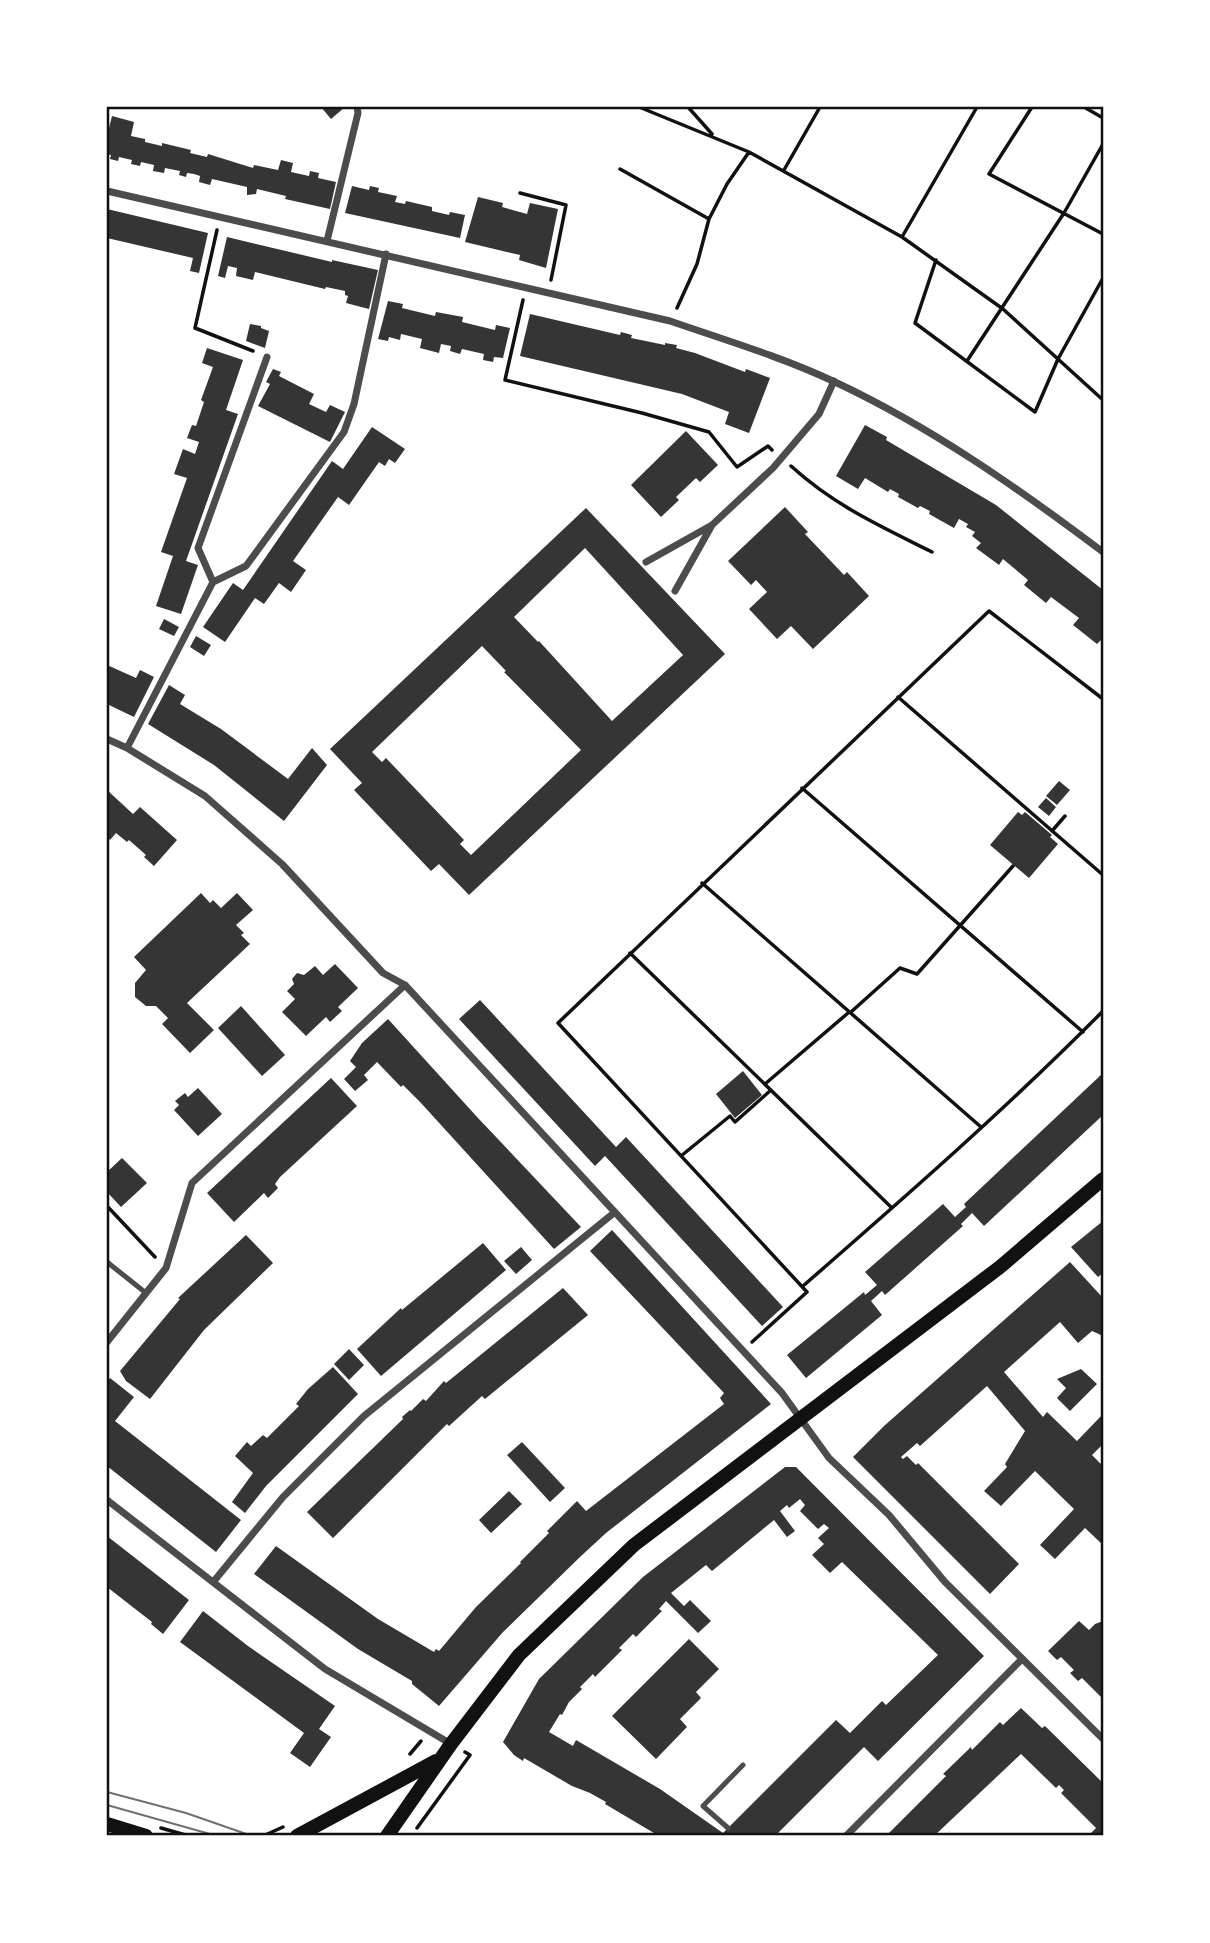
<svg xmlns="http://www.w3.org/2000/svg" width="1210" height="1943" viewBox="0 0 1210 1943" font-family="Quicksand,sans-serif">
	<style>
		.building { fill: #353535; fill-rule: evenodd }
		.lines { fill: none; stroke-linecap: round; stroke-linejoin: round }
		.path { stroke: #111; stroke-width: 3.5 }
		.service { stroke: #4c4c4c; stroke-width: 5 }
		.minor { stroke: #4c4c4c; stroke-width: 7 }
		.secondary { stroke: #111; stroke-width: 14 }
		.tram { stroke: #707070; stroke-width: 2 }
		.neatline { fill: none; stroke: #111; stroke-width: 2.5 }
	</style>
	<rect width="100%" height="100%" fill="#fff"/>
	<path class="building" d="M 321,107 L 345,107 L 331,119 Z
		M 112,116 L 134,122 L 131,136 L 145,139 L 145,142 L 162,146 L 162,143 L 191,150 L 190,153 L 207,157 L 208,154 L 253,168 L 254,165 L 278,170 L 281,160 L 293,163 L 291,172 L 309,176 L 310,171 L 319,173 L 318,178 L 336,182 L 330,209 L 285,199 L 286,196 L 257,189 L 256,194 L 247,195 L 247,187 L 212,179 L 210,185 L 199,182 L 200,176 L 194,174 L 187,173 L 186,177 L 179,175 L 180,171 L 165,168 L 164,173 L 153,171 L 154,165 L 141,162 L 140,166 L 131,164 L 132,160 L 119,157 L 118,161 L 110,159 L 111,155 L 107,154 L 107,127 L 109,128 Z
		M 352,186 L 369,190 L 370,186 L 379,188 L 378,192 L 397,196 L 395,202 L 405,204 L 406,201 L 432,207 L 432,211 L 449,215 L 450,212 L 465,215 L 460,238 L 345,213 Z
		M 478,197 L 503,203 L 502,207 L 527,214 L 530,203 L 558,209 L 546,268 L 519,260 L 520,255 L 465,242 Z
		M 107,209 L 208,233 L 199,273 L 190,271 L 193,258 L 107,238 Z
		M 227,237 L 332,262 L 332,260 L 378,270 L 369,309 L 346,303 L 348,296 L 345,295 L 345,291 L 326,287 L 325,289 L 255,272 L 253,280 L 236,276 L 237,268 L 228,266 L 225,278 L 218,276 Z
		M 388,301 L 403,304 L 402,308 L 435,316 L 436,312 L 463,317 L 462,322 L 495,330 L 496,325 L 510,328 L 503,358 L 494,357 L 493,362 L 483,360 L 484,354 L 462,349 L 460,354 L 450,351 L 451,346 L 441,344 L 439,353 L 420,348 L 422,339 L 401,334 L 400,340 L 389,337 L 388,341 L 378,339 Z
		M 530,314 L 620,335 L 621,332 L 632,335 L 631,338 L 665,345 L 665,343 L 677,345 L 676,348 L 695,353 L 745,372 L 746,369 L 770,378 L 749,433 L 725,424 L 729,412 L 682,394 L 520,356 Z
		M 250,324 L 261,326 L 261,328 L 269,331 L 265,348 L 246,341 Z
		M 207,348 L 243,360 L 226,410 L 238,414 L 186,561 L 198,565 L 181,614 L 156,606 L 173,556 L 161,552 L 187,478 L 174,474 L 183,449 L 195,454 L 199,442 L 187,438 L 192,425 L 196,426 L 204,402 L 201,400 L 213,367 L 202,363 Z
		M 273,369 L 281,372 L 279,376 L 314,394 L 309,404 L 326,412 L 330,405 L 345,412 L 330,442 L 258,406 L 270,384 L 266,382 Z
		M 865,425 L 887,437 L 886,440 L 996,505 L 1103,590 L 1103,640 L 1102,639 L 1097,644 L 1073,625 L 1079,618 L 1051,597 L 1046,603 L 1024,585 L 1028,580 L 1003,559 L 999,565 L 976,548 L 981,543 L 972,536 L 975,532 L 966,527 L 968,524 L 959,519 L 954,528 L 929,514 L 930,511 L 920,506 L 918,508 L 898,497 L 899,494 L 890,489 L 888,492 L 865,478 L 858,489 L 836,476 Z
		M 372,427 L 405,449 L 395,463 L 389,459 L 385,466 L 379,462 L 349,505 L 338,497 L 293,561 L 306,570 L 291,592 L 279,583 L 264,604 L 255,598 L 225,642 L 203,627 L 233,583 L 243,590 L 332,461 L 343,469 Z
		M 686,431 L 718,465 L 700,482 L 696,478 L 676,497 L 679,500 L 661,517 L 631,485 Z
		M 785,507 L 808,532 L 805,534 L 844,575 L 847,572 L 869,596 L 813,649 L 791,626 L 777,639 L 749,609 L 767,592 L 756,580 L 751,585 L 728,561 Z
		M 586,508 L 725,654 L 469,895 L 439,864 L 431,871 L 354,790 L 362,783 L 330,749 ZM 585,548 L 683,655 L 612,721 L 539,641 L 538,642 L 514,617 ZM 482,646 L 506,671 L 504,672 L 581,750 L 471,855 L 460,844 L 464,840 L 386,758 L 382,762 L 372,752 Z
		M 164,619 L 179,627 L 174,636 L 159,629 Z
		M 196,636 L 211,645 L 204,656 L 190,647 Z
		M 107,665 L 136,678 L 140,670 L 154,677 L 134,717 L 107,704 Z
		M 169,685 L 185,695 L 180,704 L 221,729 L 288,779 L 312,748 L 327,765 L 284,821 L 214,765 L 148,724 Z
		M 1059,781 L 1070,790 L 1057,805 L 1046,796 Z
		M 107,790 L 133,814 L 140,807 L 177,840 L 154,866 L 144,857 L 146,855 L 129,840 L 127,842 L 116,833 L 110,840 L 107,836 Z
		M 1046,798 L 1056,807 L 1049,816 L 1038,807 Z
		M 1018,812 L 1022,815 L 1025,812 L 1052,835 L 1050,837 L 1058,844 L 1029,878 L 990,845 Z
		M 201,893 L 210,903 L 213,900 L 221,908 L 237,893 L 253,910 L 236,925 L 244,933 L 241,935 L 250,944 L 187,1003 L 214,1030 L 190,1053 L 162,1024 L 168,1018 L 156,1006 L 146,1006 L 135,997 L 135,983 L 146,970 L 134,957 Z
		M 335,964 L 358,988 L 338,1007 L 342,1011 L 330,1022 L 326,1017 L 306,1036 L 282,1012 L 295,999 L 287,991 L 294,984 L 292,979 L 297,973 L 304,975 L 315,966 L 323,975 Z
		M 480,1000 L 616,1147 L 626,1137 L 783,1307 L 762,1326 L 605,1156 L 595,1166 L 459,1019 Z
		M 241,1006 L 285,1055 L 262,1076 L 218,1028 Z
		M 388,1019 L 478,1118 L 581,1227 L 554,1249 L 421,1103 L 403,1085 L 401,1087 L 377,1062 L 364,1075 L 368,1080 L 355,1091 L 344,1079 L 356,1067 L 350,1061 L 362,1043 Z
		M 743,1071 L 762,1095 L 735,1118 L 716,1094 Z
		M 1103,1073 L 1103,1115 L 984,1226 L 972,1213 L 961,1224 L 963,1226 L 885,1295 L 882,1291 L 871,1301 L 882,1315 L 806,1378 L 787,1355 L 864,1292 L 865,1295 L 877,1285 L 865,1272 L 943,1204 L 955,1217 L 966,1207 L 964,1204 Z
		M 331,1078 L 357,1106 L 280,1177 L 275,1184 L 278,1188 L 268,1198 L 264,1193 L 234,1222 L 207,1193 Z
		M 198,1088 L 222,1114 L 198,1136 L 174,1110 L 179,1105 L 175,1101 L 185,1093 L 188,1097 Z
		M 122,1158 L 147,1183 L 121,1207 L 107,1192 L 107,1172 Z
		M 1103,1221 L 1103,1273 L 1098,1277 L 1071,1247 Z
		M 612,1230 L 771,1404 L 606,1533 L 580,1557 L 503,1632 L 439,1706 L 412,1684 L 412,1681 L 358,1649 L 254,1574 L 276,1546 L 378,1619 L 434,1652 L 436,1649 L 439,1651 L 476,1607 L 521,1563 L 520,1562 L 549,1533 L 547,1531 L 577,1501 L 586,1511 L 724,1404 L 720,1398 L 724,1393 L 590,1251 Z
		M 246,1235 L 273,1263 L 204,1330 L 150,1399 L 126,1381 L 120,1371 L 180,1299 L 178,1298 Z
		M 483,1243 L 506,1270 L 381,1376 L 357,1349 L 401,1308 L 402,1310 Z
		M 521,1247 L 532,1260 L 516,1274 L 504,1261 Z
		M 1070,1262 L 1103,1298 L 1103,1336 L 1092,1331 L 1078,1343 L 1060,1322 L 1004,1372 L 1043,1417 L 1047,1412 L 1077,1441 L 1103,1414 L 1103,1444 L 1092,1455 L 1103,1466 L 1103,1545 L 1085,1528 L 1055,1559 L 1040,1545 L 1074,1509 L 1035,1471 L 1001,1506 L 984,1491 L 1007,1467 L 1005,1464 L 1025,1431 L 987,1386 L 920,1446 L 917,1443 L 901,1457 L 903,1459 L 907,1456 L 916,1465 L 918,1463 L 1019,1564 L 990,1594 L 853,1457 L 884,1426 Z
		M 563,1288 L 588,1315 L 485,1399 L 482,1396 L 449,1426 L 447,1424 L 333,1538 L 307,1512 L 403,1419 L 402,1417 L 410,1410 L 411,1411 L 423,1399 L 426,1401 L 444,1381 L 446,1383 Z
		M 349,1349 L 364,1365 L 349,1380 L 334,1364 Z
		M 333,1367 L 358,1394 L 266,1486 L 245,1513 L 232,1502 L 253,1473 L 235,1456 L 247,1442 L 251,1446 L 263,1435 L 267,1438 L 299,1406 L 296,1404 L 308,1389 Z
		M 1081,1369 L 1097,1384 L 1070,1411 L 1057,1398 L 1066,1388 L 1057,1379 Z
		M 110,1378 L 134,1397 L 115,1421 L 241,1520 L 216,1552 L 107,1466 L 107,1383 Z
		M 522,1442 L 565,1488 L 550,1502 L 507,1455 Z
		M 785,1467 L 796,1467 L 984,1656 L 878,1761 L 864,1747 L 775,1836 L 750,1836 L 747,1833 L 743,1836 L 659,1836 L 605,1804 L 606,1802 L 590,1793 L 572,1786 L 524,1758 L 523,1761 L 514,1755 L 503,1742 L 539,1679 L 643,1577 ZM 800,1499 L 805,1505 L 800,1511 L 818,1529 L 824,1524 L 829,1528 L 818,1538 L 824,1544 L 812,1555 L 830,1573 L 842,1562 L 938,1655 L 886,1705 L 882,1701 L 850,1733 L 836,1720 L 723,1833 L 660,1789 L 576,1740 L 573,1746 L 549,1732 L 560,1714 L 562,1715 L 569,1702 L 582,1689 L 580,1687 L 593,1674 L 595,1677 L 622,1650 L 619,1648 L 633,1634 L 636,1637 L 662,1611 L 659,1609 L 666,1601 L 698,1633 L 711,1621 L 690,1600 L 684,1606 L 671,1593 L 706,1565 L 712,1571 L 774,1520 L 787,1537 L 795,1531 L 780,1511 L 787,1505 L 789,1508 Z
		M 509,1491 L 522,1504 L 491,1533 L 479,1520 Z
		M 107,1536 L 189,1600 L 163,1634 L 151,1624 L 152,1622 L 107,1587 Z
		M 203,1611 L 248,1646 L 335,1706 L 319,1729 L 331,1737 L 310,1767 L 290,1753 L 304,1733 L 180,1642 Z
		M 1079,1621 L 1089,1630 L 1095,1624 L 1103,1621 L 1103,1699 L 1082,1678 L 1078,1681 L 1070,1673 L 1074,1670 L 1061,1657 L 1057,1660 L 1048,1651 Z
		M 689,1639 L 719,1669 L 696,1692 L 701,1698 L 680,1719 L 687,1727 L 656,1759 L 612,1716 Z
		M 1021,1708 L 1042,1728 L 1045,1726 L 1103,1783 L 1103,1836 L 1088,1836 L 1096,1828 L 1061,1793 L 1064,1790 L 1059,1785 L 1056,1788 L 1021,1754 L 934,1836 L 886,1836 L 946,1776 L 943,1774 L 971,1747 L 972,1750 L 1000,1722 L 1003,1725 Z"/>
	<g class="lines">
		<path class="path" d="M 639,107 L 749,152 L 902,237 L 1003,309 L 1103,400
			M 688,107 L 712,134
			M 1032,107 L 989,174 L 1103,234
			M 1084,107 L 1103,118
			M 620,169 L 709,219
			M 784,170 L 820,107
			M 520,193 L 566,205 L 551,280
			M 217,230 L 195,328 L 253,351
			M 902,237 L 977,107
			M 936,260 L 915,323 L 1035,412 L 1058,359 L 1103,278
			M 523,300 L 505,380 L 642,413 L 709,432 L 737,467 L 768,446 L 772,450
			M 677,308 L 697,264 L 709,219 L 727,184 L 749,152
			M 967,361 L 1064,213 L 1103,144
			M 791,466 C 835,506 880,526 932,552
			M 898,697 L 1103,875
			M 802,788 L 1083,1032
			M 1052,831 L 1065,816
			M 702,883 L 981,1127
			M 630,953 L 892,1208
			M 851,1012 L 900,968 L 917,974 L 1013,866
			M 765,1084 L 848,1013
			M 681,1156 L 730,1116 L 735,1122 L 771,1090
			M 107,1206 L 155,1257
			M 803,1286 C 905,1197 1007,1108 1103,1011
			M 752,1342 L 807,1292 L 558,1023 L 989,611 L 1103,699
			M 410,1754 L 421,1741
			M 161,1828 L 189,1836
			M 417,1828 L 470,1755 L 465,1752
			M 263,1836 L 283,1827"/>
		<path class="service" d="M 107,1262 L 146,1293
			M 728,1828 L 703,1806 L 743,1765"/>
		<path class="minor" d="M 107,191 L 670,321 C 725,340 782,357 835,382 C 931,427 1018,488 1103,552
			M 327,241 L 358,113 L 357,107
			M 646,562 L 712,525
			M 213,582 L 198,548 L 267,357
			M 675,591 L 712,525 L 773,468 L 819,414 L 834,381
			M 107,739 L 127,748 L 205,796 L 282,864 L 383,973 L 405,985 L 782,1393 L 829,1458 L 889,1515 L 945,1582 L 1103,1739
			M 127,748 L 213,582 L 246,566 L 344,432 L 354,404 L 386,254
			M 107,1342 L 166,1268 L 192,1183 L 405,985
			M 107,1500 L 325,1669 L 451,1744
			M 214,1581 L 283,1497 L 364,1416 L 615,1212
			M 846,1836 L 1022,1659"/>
		<path class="secondary" d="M 107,1824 L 146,1836
			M 297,1836 L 436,1761
			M 387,1836 L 451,1744 L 519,1655 L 634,1545 L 1000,1267 L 1103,1179"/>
		<path class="tram" d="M 107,1792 L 186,1813 L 252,1836
			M 107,1805 L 217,1836"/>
	</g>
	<rect width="1210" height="1943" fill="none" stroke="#ffffff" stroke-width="217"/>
	<rect x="108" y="108" width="994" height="1726" class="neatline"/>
</svg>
